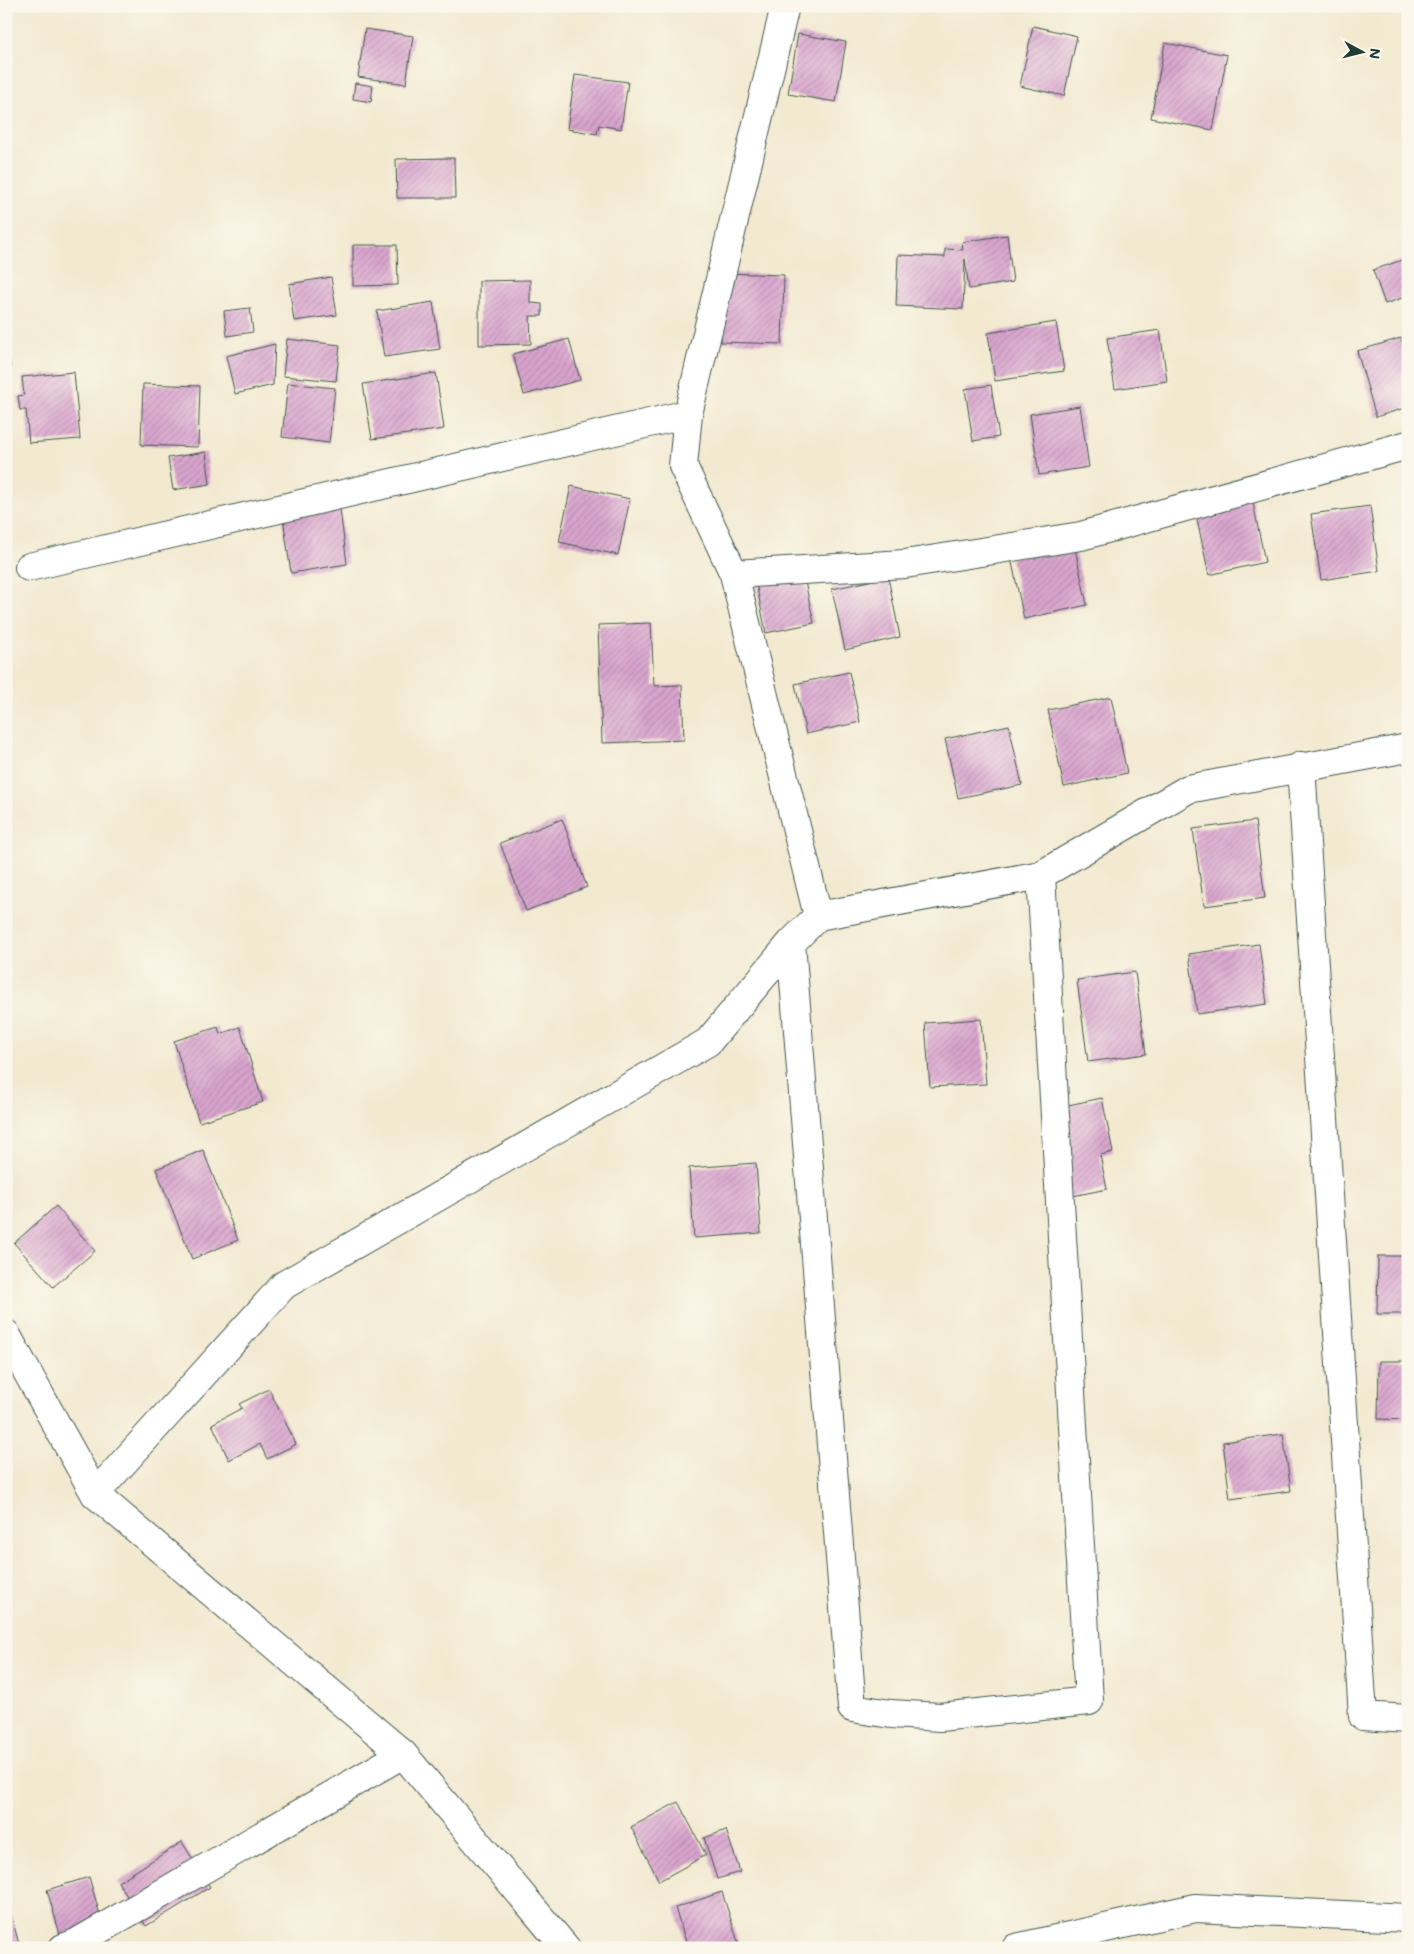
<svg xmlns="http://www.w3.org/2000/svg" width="1414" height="1954" viewBox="0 0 1414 1954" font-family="Mali,sans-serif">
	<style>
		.building { fill: url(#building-hatch) }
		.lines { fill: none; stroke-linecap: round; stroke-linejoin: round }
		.minor-casing { stroke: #3f574b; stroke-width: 30 }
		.minor { stroke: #fff; stroke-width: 28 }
	</style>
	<defs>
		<pattern id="building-hatch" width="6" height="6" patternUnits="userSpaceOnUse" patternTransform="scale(1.25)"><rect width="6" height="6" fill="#daa5cf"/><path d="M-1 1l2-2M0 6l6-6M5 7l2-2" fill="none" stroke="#b088a9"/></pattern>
	</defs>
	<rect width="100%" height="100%" fill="#fbf7ec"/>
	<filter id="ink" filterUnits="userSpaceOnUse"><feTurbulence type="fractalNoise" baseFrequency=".02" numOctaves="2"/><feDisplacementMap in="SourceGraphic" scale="10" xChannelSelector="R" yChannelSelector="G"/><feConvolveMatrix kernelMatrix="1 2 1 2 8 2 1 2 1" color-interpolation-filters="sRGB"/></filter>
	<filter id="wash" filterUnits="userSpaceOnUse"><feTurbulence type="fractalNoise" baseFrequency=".0096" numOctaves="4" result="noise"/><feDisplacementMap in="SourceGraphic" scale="20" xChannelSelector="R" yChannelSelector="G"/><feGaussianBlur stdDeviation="1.12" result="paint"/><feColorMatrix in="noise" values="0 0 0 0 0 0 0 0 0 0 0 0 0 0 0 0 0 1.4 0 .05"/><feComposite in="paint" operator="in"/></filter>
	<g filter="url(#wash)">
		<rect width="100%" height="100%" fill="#f2e9d0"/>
		<g id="blocks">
			<path class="building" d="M 1033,26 L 1077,36 L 1064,96 L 1020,86 Z
				M 365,29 L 413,36 L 406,84 L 358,77 Z
				M 798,34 L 846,42 L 836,102 L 788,94 Z
				M 1165,43 L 1227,55 L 1213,130 L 1151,118 Z
				M 575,75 L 628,82 L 621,129 L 599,125 L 597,134 L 567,129 Z
				M 355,83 L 373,86 L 371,102 L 353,99 Z
				M 454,158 L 455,198 L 397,198 L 396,159 Z
				M 1007,235 L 1013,282 L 969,289 L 965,259 L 963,309 L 896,306 L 898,255 L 945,257 L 945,249 L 963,250 L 962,242 Z
				M 353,245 L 397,245 L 398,285 L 353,286 Z
				M 1408,258 L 1408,296 L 1385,304 L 1373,270 Z
				M 724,273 L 784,275 L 782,344 L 721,342 Z
				M 331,277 L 337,315 L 294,321 L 289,284 Z
				M 530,280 L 530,303 L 542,304 L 542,316 L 530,316 L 531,344 L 479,345 L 479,281 Z
				M 433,302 L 440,349 L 384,357 L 377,311 Z
				M 250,308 L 253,332 L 227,336 L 224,311 Z
				M 1056,322 L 1064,371 L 995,381 L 988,333 Z
				M 1160,330 L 1167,381 L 1115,389 L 1107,338 Z
				M 1401,338 L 1408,362 L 1408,407 L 1376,417 L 1357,351 Z
				M 287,339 L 340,345 L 336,381 L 283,376 Z
				M 569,339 L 580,380 L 524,395 L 513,354 Z
				M 275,344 L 273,385 L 235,394 L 226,356 Z
				M 6,355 L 9,355 L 11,369 L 6,370 Z
				M 74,372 L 80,439 L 29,443 L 26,410 L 20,410 L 18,396 L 24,395 L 22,377 Z
				M 436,373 L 444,429 L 372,439 L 363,384 Z
				M 288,383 L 335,388 L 329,443 L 282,437 Z
				M 143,384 L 200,386 L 198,447 L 141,445 Z
				M 991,385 L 999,437 L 973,441 L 965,389 Z
				M 1080,406 L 1089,467 L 1039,475 L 1030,414 Z
				M 206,452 L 210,484 L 173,490 L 168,458 Z
				M 571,486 L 630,499 L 618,555 L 559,542 Z
				M 1252,498 L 1265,562 L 1209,575 L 1195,510 Z
				M 1370,506 L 1379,571 L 1321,580 L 1311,514 Z
				M 340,509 L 347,564 L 291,573 L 283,518 Z
				M 1074,544 L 1087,605 L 1024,619 L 1011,558 Z
				M 802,568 L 814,623 L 766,633 L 755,578 Z
				M 888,577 L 900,637 L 845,650 L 832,589 Z
				M 651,623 L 654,686 L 682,685 L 684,740 L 602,743 L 598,625 Z
				M 849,672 L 860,722 L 806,734 L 795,684 Z
				M 1111,697 L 1127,773 L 1064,787 L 1048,710 Z
				M 1009,725 L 1022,785 L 958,798 L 945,739 Z
				M 562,819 L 587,887 L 526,911 L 500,843 Z
				M 1255,821 L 1265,898 L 1204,906 L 1193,829 Z
				M 1259,944 L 1267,1004 L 1197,1014 L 1189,954 Z
				M 1135,972 L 1146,1054 L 1088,1062 L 1077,980 Z
				M 981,1019 L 986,1084 L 930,1087 L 925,1023 Z
				M 218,1027 L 220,1034 L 240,1027 L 263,1102 L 199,1122 L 174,1041 Z
				M 1102,1098 L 1113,1152 L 1100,1155 L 1107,1189 L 1063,1198 L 1044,1110 Z
				M 203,1150 L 238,1240 L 192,1259 L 156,1169 Z
				M 756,1163 L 761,1233 L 694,1238 L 689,1168 Z
				M 56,1206 L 95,1251 L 53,1287 L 14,1243 Z
				M 1378,1256 L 1408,1256 L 1408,1314 L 1377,1314 Z
				M 1379,1361 L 1408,1361 L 1408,1420 L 1378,1419 Z
				M 269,1389 L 296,1444 L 267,1459 L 260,1444 L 229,1460 L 212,1424 L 242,1408 L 239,1404 Z
				M 1283,1434 L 1291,1491 L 1230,1499 L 1223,1442 Z
				M 678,1802 L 706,1855 L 659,1881 L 631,1827 Z
				M 726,1830 L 740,1872 L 717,1879 L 704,1838 Z
				M 182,1842 L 210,1887 L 146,1926 L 118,1882 Z
				M 89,1877 L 109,1946 L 64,1948 L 47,1890 Z
				M 722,1892 L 740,1948 L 688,1948 L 675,1908 Z
				M 8,1903 L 20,1948 L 6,1948 L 6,1904 Z"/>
		</g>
	</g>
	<g filter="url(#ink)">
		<use href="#blocks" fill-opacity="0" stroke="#3f574b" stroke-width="1"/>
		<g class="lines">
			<defs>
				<path id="minor" d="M 29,567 L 688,414
					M 734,574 L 905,564 L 1081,536 L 1408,445
					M 1301,766 L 1363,1716 L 1408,1719
					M 818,916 L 1041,875 L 1188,789 L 1408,748
					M 791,943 L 852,1708 L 891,1714 L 940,1717 L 1089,1701 L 1041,875
					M 6,1334 L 95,1494 L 403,1754 L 566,1948
					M 95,1494 L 284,1285 L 708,1042 L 791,943 L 818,916 L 734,574 L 683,466 L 688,414 L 785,6
					M 63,1948 L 76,1943 L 403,1754
					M 1016,1948 L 1195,1908 L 1408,1918"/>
			</defs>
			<use href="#minor" class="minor-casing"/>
			<use href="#minor" class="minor"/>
		</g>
	</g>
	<rect width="1414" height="1954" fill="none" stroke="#fbf7ec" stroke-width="25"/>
	<g transform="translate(1362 52) rotate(97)" stroke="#fbf7ec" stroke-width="4" paint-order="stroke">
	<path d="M0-4L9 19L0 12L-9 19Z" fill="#1f3d34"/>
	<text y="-8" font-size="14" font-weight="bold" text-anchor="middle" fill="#1f3d34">N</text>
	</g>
</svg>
